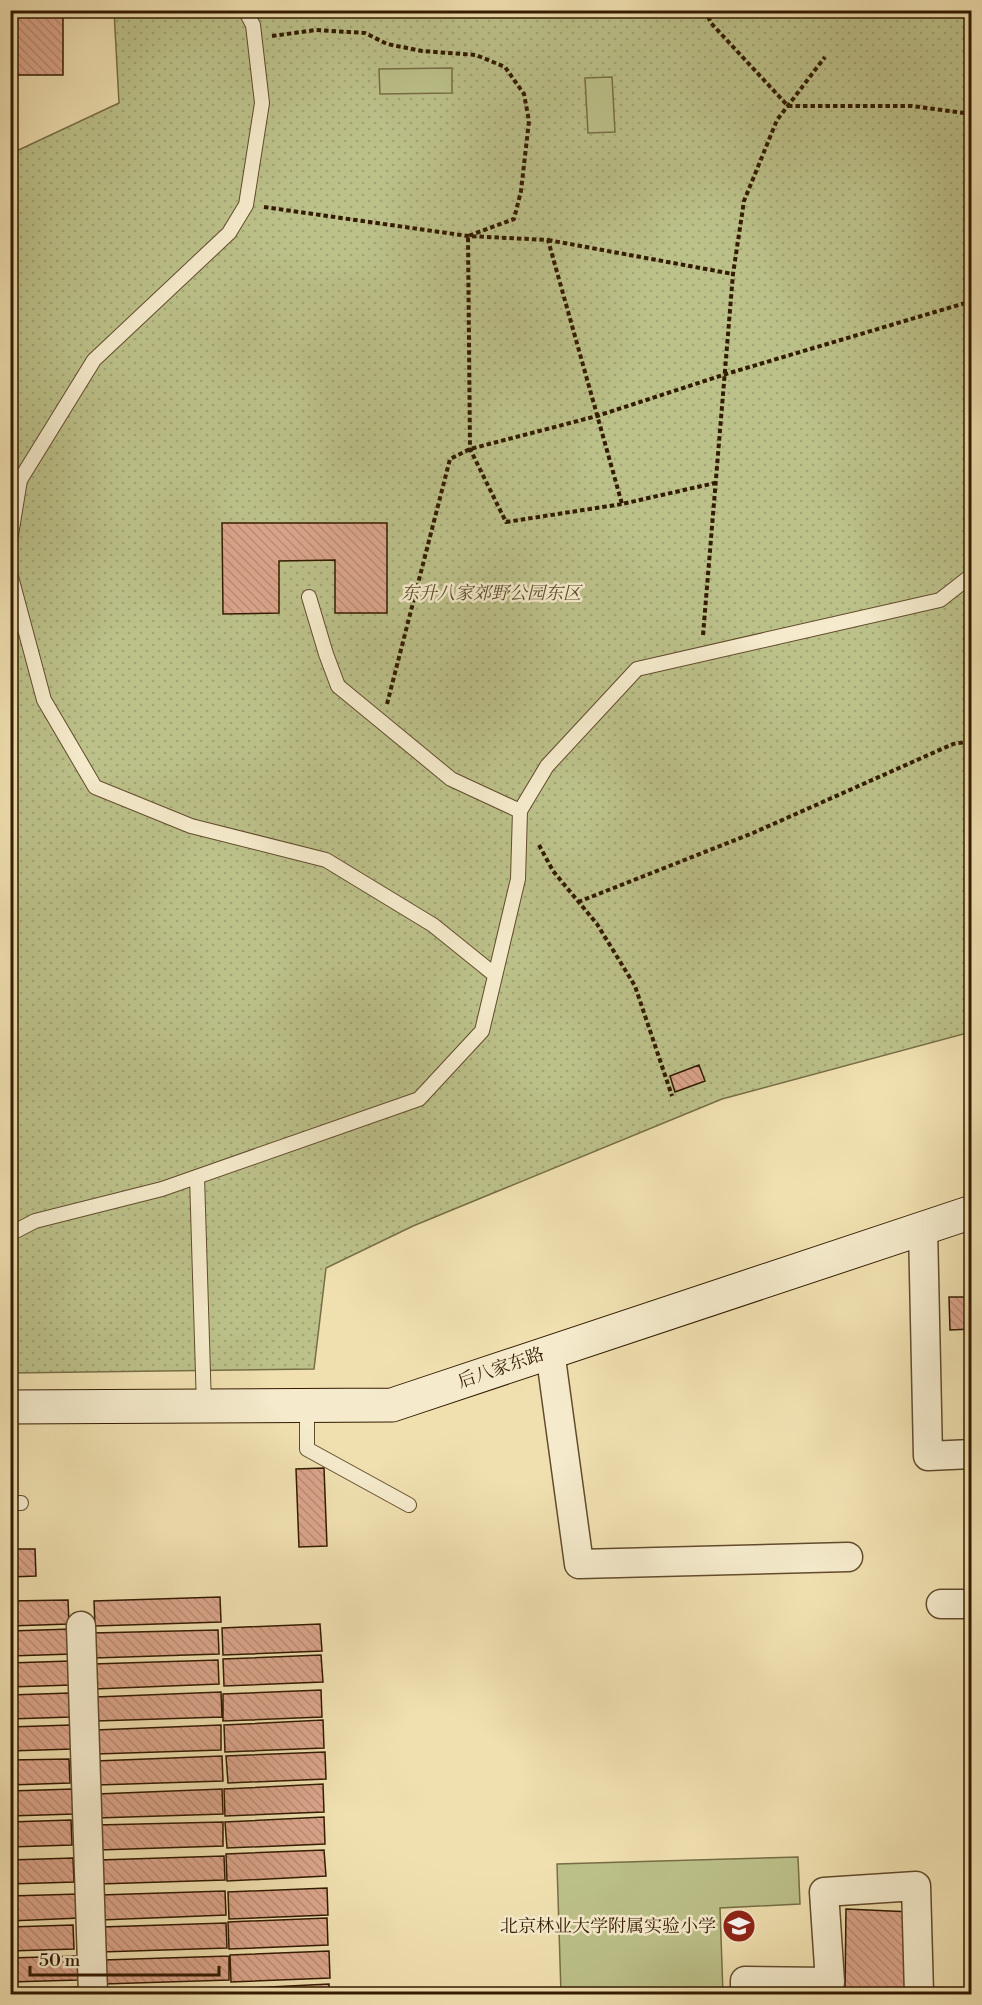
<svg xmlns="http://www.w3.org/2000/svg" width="982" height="2005" viewBox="0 0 982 2005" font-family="'Libre Bodoni','Noto Serif SC',serif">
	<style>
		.park { fill: url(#park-dots); stroke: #786e46; stroke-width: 1.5 }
		.pitch { fill: #bcc18a; stroke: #786e46; stroke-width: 1.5 }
		.building { fill: url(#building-back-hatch); stroke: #331b01; stroke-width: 1.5 }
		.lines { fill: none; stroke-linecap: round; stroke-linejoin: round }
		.lane-casing { stroke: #624c2d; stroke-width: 16 }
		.street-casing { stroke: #624c2d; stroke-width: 31 }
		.secondary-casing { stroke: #331b01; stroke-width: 35 }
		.path { stroke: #331b01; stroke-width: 4; stroke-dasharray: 4.5 3; stroke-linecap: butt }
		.lane { stroke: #f5ebcc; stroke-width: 14 }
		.street { stroke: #f5ebcc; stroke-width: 28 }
		.secondary { stroke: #f5ebcc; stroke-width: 33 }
		.labels { text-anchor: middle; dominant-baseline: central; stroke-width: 5; stroke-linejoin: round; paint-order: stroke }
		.park-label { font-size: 18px; font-style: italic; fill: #5c4d2a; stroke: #f5ebcc }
		.street-label { font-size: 18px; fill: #331b01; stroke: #f5ebcc }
		.poi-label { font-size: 18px; fill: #331b01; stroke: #f5ebcc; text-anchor: end }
	</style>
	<defs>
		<pattern id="park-dots" width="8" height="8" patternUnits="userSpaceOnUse" patternTransform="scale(1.5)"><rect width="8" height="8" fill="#bcc18a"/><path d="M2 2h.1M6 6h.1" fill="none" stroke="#a2a575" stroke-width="1.8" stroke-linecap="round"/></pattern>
		<pattern id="building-back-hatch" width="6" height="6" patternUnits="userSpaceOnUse" patternTransform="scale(1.5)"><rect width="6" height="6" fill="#dba58b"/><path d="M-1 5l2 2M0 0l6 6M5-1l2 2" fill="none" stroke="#bc8d76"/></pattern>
	</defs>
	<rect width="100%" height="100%" fill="#f0e0b0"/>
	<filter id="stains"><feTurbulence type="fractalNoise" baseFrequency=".00333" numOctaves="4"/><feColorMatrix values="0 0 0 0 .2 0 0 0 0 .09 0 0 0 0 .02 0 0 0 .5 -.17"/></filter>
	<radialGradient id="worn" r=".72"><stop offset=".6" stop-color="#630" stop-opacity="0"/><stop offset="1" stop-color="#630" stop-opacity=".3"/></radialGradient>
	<path class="park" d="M 114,11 L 971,11 L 971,1032 L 722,1099 L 413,1226 L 326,1268 L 314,1369 L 11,1373 L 10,154 L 119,103 Z"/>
	<path class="pitch" d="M 452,68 L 452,93 L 380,94 L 379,69 Z
		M 612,77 L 615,132 L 588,133 L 585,78 Z
		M 798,1857 L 800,1904 L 720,1908 L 723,1994 L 561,1994 L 557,1864 Z"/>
	<path class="building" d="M 10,10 L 63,10 L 63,75 L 10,75 Z
		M 222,523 L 387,523 L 387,613 L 335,613 L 335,560 L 279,561 L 279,613 L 223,614 Z
		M 699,1065 L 705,1081 L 675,1092 L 670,1076 Z
		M 949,1297 L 972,1297 L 972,1329 L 950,1330 Z
		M 324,1468 L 327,1546 L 299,1547 L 296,1469 Z
		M 10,1549 L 35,1549 L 36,1576 L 10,1577 Z
		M 220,1597 L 221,1622 L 95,1626 L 94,1601 Z
		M 68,1600 L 69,1624 L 10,1626 L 10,1601 Z
		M 320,1624 L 322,1651 L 223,1655 L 222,1628 Z
		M 71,1629 L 72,1654 L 10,1656 L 10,1631 Z
		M 218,1630 L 219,1654 L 94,1658 L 93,1633 Z
		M 321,1655 L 323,1682 L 224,1686 L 223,1659 Z
		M 218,1660 L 219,1684 L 94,1689 L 93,1664 Z
		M 70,1661 L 71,1685 L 10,1687 L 10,1663 Z
		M 321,1690 L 322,1717 L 223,1721 L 223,1694 Z
		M 221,1692 L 222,1717 L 96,1721 L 96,1697 Z
		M 70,1693 L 71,1717 L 10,1719 L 10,1695 Z
		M 323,1720 L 324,1748 L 225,1752 L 224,1725 Z
		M 71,1725 L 72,1749 L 10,1751 L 10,1727 Z
		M 221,1725 L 221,1750 L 96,1754 L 95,1730 Z
		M 325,1752 L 326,1779 L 228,1783 L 226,1756 Z
		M 222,1756 L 223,1781 L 97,1785 L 96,1761 Z
		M 69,1759 L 70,1783 L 10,1785 L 10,1760 Z
		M 323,1784 L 324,1812 L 225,1816 L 224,1789 Z
		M 73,1789 L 74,1814 L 10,1816 L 10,1791 Z
		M 222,1789 L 223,1814 L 97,1818 L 97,1794 Z
		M 324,1817 L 325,1844 L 227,1848 L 225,1822 Z
		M 71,1820 L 72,1845 L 10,1847 L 10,1822 Z
		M 223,1822 L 223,1846 L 98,1850 L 97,1825 Z
		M 324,1850 L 326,1876 L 227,1881 L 226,1854 Z
		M 224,1856 L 225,1880 L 99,1884 L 99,1860 Z
		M 73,1858 L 74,1882 L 10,1884 L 10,1860 Z
		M 327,1888 L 328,1915 L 229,1919 L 228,1892 Z
		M 225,1891 L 226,1915 L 101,1920 L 100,1895 Z
		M 79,1894 L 80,1918 L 10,1921 L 10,1896 Z
		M 846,1909 L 912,1912 L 911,1994 L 845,1994 Z
		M 327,1918 L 328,1945 L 229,1949 L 228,1922 Z
		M 226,1923 L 227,1948 L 101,1952 L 101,1927 Z
		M 73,1925 L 74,1949 L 10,1951 L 10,1927 Z
		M 329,1951 L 330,1978 L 231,1982 L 230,1955 Z
		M 77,1956 L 78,1980 L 10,1982 L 10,1958 Z
		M 229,1956 L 229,1980 L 104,1984 L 103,1960 Z
		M 329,1984 L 329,1994 L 231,1994 L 230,1989 Z
		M 78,1987 L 78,1994 L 10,1994 L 10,1990 Z
		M 228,1988 L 229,1994 L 103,1994 L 103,1992 Z"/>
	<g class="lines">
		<defs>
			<path id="lane" d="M 10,541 L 20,480 L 94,360 L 229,233 L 246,205 L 262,103 L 253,25 L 245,10
				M 10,573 L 44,700 L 95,787 L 191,826 L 326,860 L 433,925 L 495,975
				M 309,597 L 326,654 L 338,686 L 451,779 L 520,811
				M 197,1177 L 204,1406
				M 10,1234 L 35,1221 L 162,1189 L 419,1099 L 482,1031 L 518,879 L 520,811 L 547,766 L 637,669 L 940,600 L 972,575
				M 307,1405 L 307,1449 L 409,1505
				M 10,1503 L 21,1503"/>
			<path id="street" d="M 923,1228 L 928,1456 L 972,1454
				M 550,1351 L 579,1564 L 848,1557
				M 941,1604 L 972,1604
				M 81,1626 L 93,1994
				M 745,1994 L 745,1981 L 830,1982 L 824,1892 L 916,1886 L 919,1994"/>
			<path id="secondary" d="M 10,1407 L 392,1405 L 972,1212"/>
		</defs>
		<use href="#lane" class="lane-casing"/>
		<use href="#street" class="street-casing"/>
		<use href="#secondary" class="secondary-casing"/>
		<path class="path" d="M 705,10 L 711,23 L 788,106 L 912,106 L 972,114
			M 272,36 L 316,30 L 365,33 L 387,44 L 422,51 L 476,55 L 505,67 L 524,94 L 529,121 L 521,191 L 514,219 L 468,236 L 470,449 L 506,522 L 622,504
			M 264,207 L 468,236 L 548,240 L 622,504 L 715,483
			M 548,240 L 733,274
			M 703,635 L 733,274 L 744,201 L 777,120 L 825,57
			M 387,704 L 450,459 L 470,449 L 597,416 L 726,374 L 972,301
			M 539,845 L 553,871 L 597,924 L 635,986 L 672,1096
			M 578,902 L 753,833 L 953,744 L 972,741"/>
		<use href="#lane" class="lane"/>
		<use href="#street" class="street"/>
		<use href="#secondary" class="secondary"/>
	</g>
	<defs>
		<symbol id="school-disc" viewBox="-11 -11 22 22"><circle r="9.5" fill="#8f2418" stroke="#f5ebcc"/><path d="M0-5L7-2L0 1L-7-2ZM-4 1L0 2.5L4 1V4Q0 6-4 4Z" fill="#fff"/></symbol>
	</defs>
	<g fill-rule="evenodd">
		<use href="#school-disc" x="720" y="1907" width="38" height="38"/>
	</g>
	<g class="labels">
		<g class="park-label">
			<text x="491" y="593">东升八家郊野公园东区</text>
		</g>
		<g class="street-label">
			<text transform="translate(501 1368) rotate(-19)">后八家东路</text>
		</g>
		<g class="poi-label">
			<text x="716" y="1926">北京林业大学附属实验小学</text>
		</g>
	</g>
	<rect width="982" height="2005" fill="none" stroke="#f0e0b0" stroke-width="36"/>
	<rect x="12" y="12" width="958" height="1981" fill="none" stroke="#331b01" stroke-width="3"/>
	<rect x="18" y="18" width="946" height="1969" fill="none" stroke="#331b01" stroke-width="1.5"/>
	<path d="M30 1966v9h189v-9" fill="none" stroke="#331b01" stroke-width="3"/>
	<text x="39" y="1966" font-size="18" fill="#331b01" stroke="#f5ebcc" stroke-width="4.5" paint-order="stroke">50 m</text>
	<rect width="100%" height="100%" filter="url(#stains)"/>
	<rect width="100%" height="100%" fill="url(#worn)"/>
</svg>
